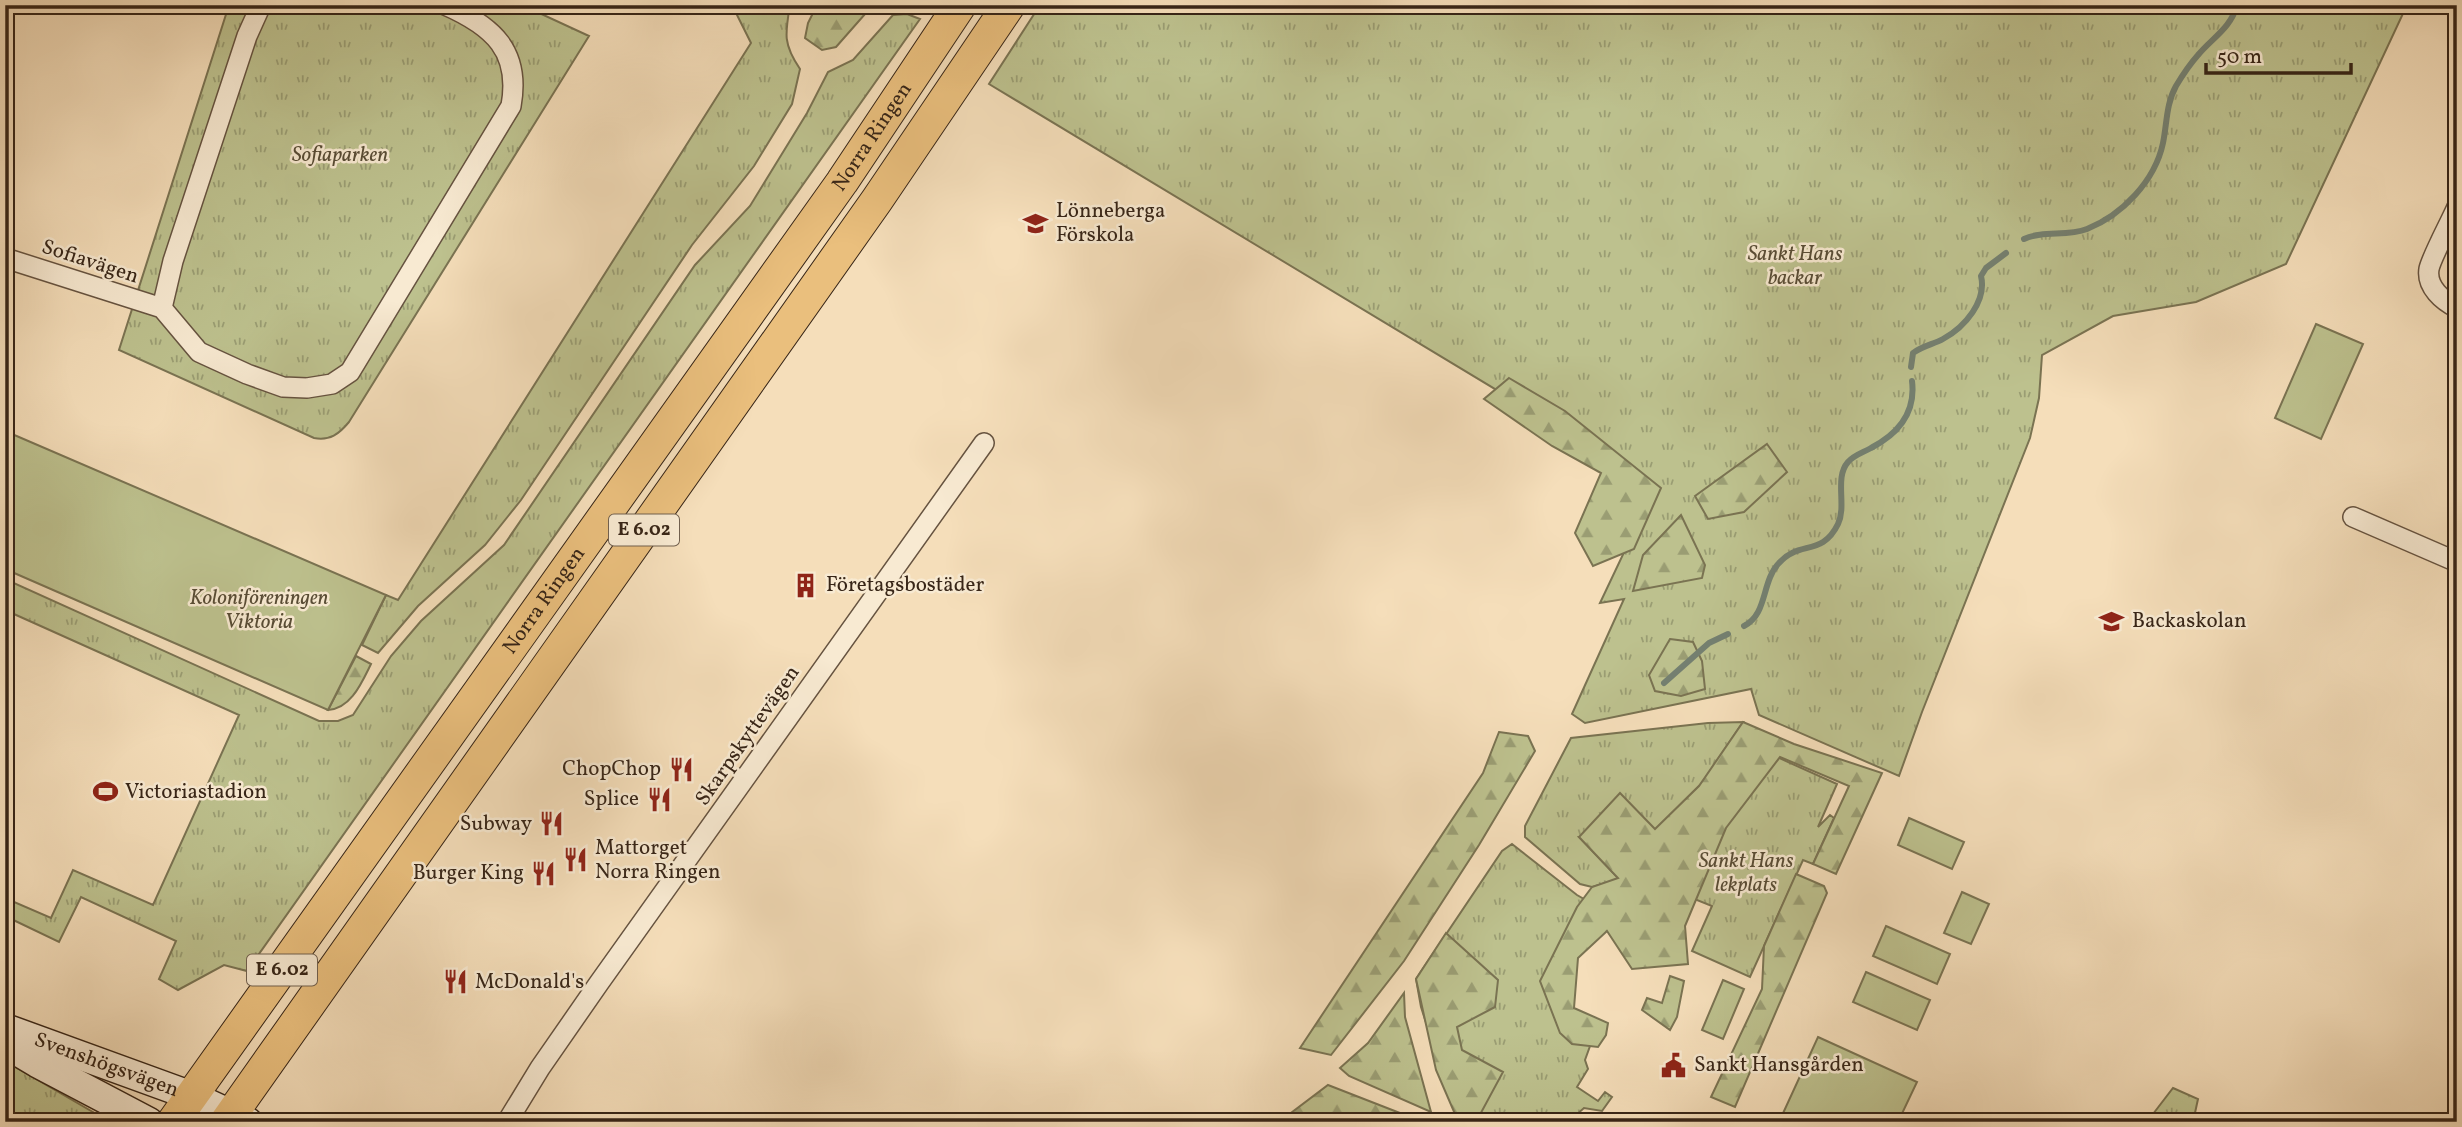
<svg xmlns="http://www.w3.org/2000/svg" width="2462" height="1127" viewBox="0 0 2462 1127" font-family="Vollkorn,serif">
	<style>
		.grass { fill: url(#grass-tufts); stroke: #7a7352; stroke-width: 2 }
		.forest { fill: url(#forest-firs); stroke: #7a7352; stroke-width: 2 }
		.garden { fill: #bdc18e; stroke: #7a7352; stroke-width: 2 }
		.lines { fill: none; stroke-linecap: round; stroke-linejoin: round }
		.stream { stroke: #748071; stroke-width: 6 }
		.street-casing { stroke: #665340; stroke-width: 22 }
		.secondary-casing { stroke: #372517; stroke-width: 31 }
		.primary-casing { stroke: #372517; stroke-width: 34 }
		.street { stroke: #f8ead2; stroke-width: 19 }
		.secondary { stroke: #f8ead2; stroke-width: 28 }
		.primary { stroke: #eabf7d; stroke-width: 32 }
		.labels { text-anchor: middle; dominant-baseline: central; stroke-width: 5; stroke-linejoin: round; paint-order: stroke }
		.shield { fill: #f8ead2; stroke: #71604f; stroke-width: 2 }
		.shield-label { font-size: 19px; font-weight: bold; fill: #372517 }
		.street-label { font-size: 21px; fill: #372517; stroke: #f8ead2 }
		.park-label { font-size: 21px; font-style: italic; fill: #584c35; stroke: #f8ead2 }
		.poi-label { font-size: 21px; fill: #372517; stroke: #f8ead2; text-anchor: start }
	</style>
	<defs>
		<pattern id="grass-tufts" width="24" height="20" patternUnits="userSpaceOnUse" patternTransform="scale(1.75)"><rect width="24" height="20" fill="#bdc18e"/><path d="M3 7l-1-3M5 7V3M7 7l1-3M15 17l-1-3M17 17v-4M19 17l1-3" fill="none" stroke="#9a9d73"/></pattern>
		<pattern id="forest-firs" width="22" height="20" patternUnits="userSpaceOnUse" patternTransform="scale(1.75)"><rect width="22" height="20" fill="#bdc18e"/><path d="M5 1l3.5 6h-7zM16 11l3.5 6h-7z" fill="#9a9d73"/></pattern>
	</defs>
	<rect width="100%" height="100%" fill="#f5deba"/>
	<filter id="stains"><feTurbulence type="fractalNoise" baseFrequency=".00286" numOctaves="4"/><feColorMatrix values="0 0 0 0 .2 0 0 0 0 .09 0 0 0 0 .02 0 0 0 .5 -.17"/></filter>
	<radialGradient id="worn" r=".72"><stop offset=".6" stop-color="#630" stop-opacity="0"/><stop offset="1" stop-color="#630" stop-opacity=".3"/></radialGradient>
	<path class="grass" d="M 229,5 L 522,5 L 589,36 L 349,422 C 339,434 330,441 314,438 L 119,350 Z
		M 741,5 L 790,5 C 785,34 783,44 800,69 L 792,104 L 754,166 L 692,245 L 521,500 L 485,545 L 418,606 L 378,653 L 362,645 L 386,595 L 398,600 L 751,43 L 737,15 Z
		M 1040,5 L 2407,5 L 2286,264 L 2196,302 L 2113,316 L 2042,355 L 2039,398 L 2030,438 L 1922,712 L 1899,776 L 1759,715 L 1751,689 L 1585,723 L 1572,714 L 1624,599 L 1600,603 L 1637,525 L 1616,462 L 989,84 Z
		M 907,14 L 920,19 L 247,971 L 224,965 L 178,990 L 159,979 L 176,941 L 81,897 L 59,942 L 5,916 L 5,898 L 51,918 L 73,870 L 153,905 L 239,715 L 5,610 L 5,579 L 319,721 L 338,721 L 353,715 L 391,656 L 421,621 L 504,545 L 695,265 L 750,206 L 807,113 L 828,72 L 853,60 L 893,15 Z
		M 1743,722 L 1702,783 L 1655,830 L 1579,837 L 1619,879 L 1592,887 L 1580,884 L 1525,837 L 1525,826 L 1571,738 L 1708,723 Z
		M 1759,749 L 1837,784 L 1818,827 L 1830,815 L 1834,818 L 1813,864 L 1803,860 L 1750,977 L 1692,951 L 1712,906 L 1682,894 Z
		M 1512,844 L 1577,895 L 1596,906 L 1557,1002 L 1598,1024 L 1585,1060 L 1588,1069 L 1577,1087 L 1598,1101 L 1605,1092 L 1612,1097 L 1602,1111 L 1584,1108 L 1568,1122 L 1524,1122 L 1510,1115 L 1503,1122 L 1458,1122 L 1421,1007 L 1416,979 L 1502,851 Z
		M 5,1061 L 98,1115 L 105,1122 L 5,1122 Z
		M 2173,1088 L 2198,1099 L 2193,1122 L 2157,1122 L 2153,1114 Z"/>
	<path class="forest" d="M 817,5 L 873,5 L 836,47 L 822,50 L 805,38 L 808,23 Z
		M 1509,378 L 1565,411 L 1661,488 L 1634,549 L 1593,566 L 1575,533 L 1601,473 L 1552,446 L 1484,399 Z
		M 1767,444 L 1787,472 L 1744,512 L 1708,519 L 1695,496 Z
		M 1681,515 L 1705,565 L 1702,578 L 1633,591 L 1643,555 Z
		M 1670,639 L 1693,642 L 1702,661 L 1705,689 L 1681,696 L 1655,691 L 1649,675 Z
		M 356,656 L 371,664 C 362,682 351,709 328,710 Z
		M 1743,722 L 1794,744 L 1882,773 L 1836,874 L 1813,864 L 1849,786 L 1780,757 L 1726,828 L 1685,926 L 1688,964 L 1632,969 L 1607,931 L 1578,958 L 1574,1008 L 1608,1023 L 1606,1035 L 1598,1047 L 1572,1044 L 1560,1033 L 1540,981 L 1577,907 L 1592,887 L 1618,878 L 1579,837 L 1620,793 L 1655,829 L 1699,786 Z
		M 1499,732 L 1528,736 L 1535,751 L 1479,845 L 1404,961 L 1331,1055 L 1300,1048 L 1483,773 Z
		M 1796,874 L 1824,886 L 1827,893 L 1735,1107 L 1711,1097 L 1762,989 L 1764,946 Z
		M 1446,933 L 1498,980 L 1495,1007 L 1457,1027 L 1462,1050 L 1503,1072 L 1476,1122 L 1458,1121 L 1436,1070 L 1416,979 Z
		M 1670,976 L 1684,981 L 1677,1017 L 1670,1030 L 1642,1010 L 1647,998 L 1662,1003 Z
		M 1404,993 L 1405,1017 L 1431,1112 L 1349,1076 L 1340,1068 L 1368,1043 Z
		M 1328,1085 L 1423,1122 L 1279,1122 Z"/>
	<path class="garden" d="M 2316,324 L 2363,344 L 2321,439 L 2275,418 Z
		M 5,431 L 386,595 L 328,710 L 5,569 Z
		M 1909,818 L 1964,842 L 1952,869 L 1898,845 Z
		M 1962,892 L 1989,904 L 1971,944 L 1944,933 Z
		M 1886,926 L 1950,954 L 1937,984 L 1873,956 Z
		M 1866,972 L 1930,1000 L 1917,1030 L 1853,1002 Z
		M 1723,980 L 1744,989 L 1723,1039 L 1702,1030 Z
		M 1818,1037 L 1917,1082 L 1898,1122 L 1779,1122 Z"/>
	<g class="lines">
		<path class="stream" d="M 2024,239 C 2044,230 2066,237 2087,229 C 2122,215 2155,181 2163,143 C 2167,124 2166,104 2176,86 C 2182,76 2190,64 2198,55 C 2212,38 2231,28 2237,5
			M 1911,367 L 1913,353 C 1922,346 1934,344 1943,339 C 1965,327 1987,301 1981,276 L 1986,268 L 2006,253
			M 1744,626 C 1768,614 1761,582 1779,563 C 1799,540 1822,557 1838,524 C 1847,505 1834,478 1848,462 C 1854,455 1862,453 1871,448 C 1898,434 1916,413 1912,381
			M 1664,683 L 1709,643 L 1728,634"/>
		<defs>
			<path id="street" d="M 2457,207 C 2451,221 2431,258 2429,269 C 2426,287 2443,301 2457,308
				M 5,258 L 162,308
				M 162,308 L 199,352 L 247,374 L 283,387 L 307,388 L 332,384 L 350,372 L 511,106 C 521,51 493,26 445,5
				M 162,308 L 173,261 L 247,36 L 261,5
				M 2353,517 L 2457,562
				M 507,1122 L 540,1068 L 599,983 L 984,443"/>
			<g id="secondary">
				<path id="s1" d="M 5,1028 L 192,1096 L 248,1122"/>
				<path d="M 5,1044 L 37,1063 L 149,1122"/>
			</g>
			<g id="primary">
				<path id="s2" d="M 173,1122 L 842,182 L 960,5"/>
				<path d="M 226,1122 L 877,200 L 1009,5"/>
			</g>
		</defs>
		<use href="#street" class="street-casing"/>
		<use href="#secondary" class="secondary-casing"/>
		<use href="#primary" class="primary-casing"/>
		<use href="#street" class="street"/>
		<use href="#secondary" class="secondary"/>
		<use href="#primary" class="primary"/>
	</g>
	<defs>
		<symbol id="school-bare" viewBox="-9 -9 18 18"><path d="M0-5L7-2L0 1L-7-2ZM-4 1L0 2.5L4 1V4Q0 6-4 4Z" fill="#8f2418" stroke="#f8ead2" stroke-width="2.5" paint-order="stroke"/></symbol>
		<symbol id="building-bare" viewBox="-9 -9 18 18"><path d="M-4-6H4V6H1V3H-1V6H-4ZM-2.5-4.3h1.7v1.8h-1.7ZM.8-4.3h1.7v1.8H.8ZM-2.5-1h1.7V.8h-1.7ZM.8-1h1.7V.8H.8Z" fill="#8f2418" stroke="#f8ead2" stroke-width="2.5" paint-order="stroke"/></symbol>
		<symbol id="restaurant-bare" viewBox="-9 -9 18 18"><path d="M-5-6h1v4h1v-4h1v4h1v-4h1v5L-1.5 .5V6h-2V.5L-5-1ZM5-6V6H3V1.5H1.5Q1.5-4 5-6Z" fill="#8f2418" stroke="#f8ead2" stroke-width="2.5" paint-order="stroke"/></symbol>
		<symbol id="stadium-bare" viewBox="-9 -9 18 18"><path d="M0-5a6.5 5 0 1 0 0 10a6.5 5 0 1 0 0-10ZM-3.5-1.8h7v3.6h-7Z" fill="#8f2418" stroke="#f8ead2" stroke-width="2.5" paint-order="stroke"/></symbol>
		<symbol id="civic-bare" viewBox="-9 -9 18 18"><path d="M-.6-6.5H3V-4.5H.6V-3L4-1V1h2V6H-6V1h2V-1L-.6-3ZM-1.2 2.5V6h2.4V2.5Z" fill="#8f2418" stroke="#f8ead2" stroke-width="2.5" paint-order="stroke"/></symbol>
	</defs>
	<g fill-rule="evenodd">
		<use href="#school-bare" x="1018" y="206" width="35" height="35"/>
		<use href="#building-bare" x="788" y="568" width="35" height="35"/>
		<use href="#school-bare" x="2094" y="604" width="35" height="35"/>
		<use href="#restaurant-bare" x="664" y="752" width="35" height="35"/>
		<use href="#stadium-bare" x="88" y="774" width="35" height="35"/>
		<use href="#restaurant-bare" x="642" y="782" width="35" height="35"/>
		<use href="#restaurant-bare" x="534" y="806" width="35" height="35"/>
		<use href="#restaurant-bare" x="558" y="842" width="35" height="35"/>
		<use href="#restaurant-bare" x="526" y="856" width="35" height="35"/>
		<use href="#restaurant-bare" x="438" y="964" width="35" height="35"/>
		<use href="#civic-bare" x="1656" y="1048" width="35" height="35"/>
	</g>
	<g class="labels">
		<g class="shield">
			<rect x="609" y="514.5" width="70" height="31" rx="5"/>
			<rect x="247" y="954.5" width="70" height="31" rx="5"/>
		</g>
		<g class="shield-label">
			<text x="644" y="530">E 6.02</text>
			<text x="282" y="970">E 6.02</text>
		</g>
		<g class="street-label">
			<text stroke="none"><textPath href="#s2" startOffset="1208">Norra Ringen</textPath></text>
			<text transform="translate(90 262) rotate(18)">Sofiavägen</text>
			<text stroke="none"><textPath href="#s2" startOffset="640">Norra Ringen</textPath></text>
			<text transform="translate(748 736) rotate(-55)">Skarpskyttevägen</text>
			<text stroke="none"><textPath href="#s1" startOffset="108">Svenshögsvägen</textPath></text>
		</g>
		<g class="park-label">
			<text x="340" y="155">Sofiaparken</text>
			<text x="1795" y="254">Sankt Hans<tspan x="1795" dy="24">backar</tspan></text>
			<text x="259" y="598">Koloniföreningen<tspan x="259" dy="24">Viktoria</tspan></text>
			<text x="1746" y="861">Sankt Hans<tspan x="1746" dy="24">lekplats</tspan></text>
		</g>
		<g class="poi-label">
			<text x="1056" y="211">Lönneberga<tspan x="1056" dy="24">Förskola</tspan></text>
			<text x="826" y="585">Företagsbostäder</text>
			<text x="2132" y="621">Backaskolan</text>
			<text x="661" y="769" text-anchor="end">ChopChop</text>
			<text x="125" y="792">Victoriastadion</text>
			<text x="639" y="799" text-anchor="end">Splice</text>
			<text x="532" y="824" text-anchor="end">Subway</text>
			<text x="595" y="848">Mattorget<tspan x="595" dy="24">Norra Ringen</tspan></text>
			<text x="524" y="873" text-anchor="end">Burger King</text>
			<text x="475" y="982">McDonald's</text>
			<text x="1694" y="1065">Sankt Hansgården</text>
		</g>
	</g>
	<rect width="2462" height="1127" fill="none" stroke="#f5deba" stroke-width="28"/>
	<rect x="7" y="7" width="2448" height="1113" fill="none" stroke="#372517" stroke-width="3.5"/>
	<rect x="14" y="14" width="2434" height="1099" fill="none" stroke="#372517" stroke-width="2"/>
	<path d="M2206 63v10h145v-10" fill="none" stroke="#372517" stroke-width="3.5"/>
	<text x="2217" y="63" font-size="21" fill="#372517" stroke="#f8ead2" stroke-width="5" paint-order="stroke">50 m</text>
	<rect width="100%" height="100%" filter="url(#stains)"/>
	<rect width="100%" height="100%" fill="url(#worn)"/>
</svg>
